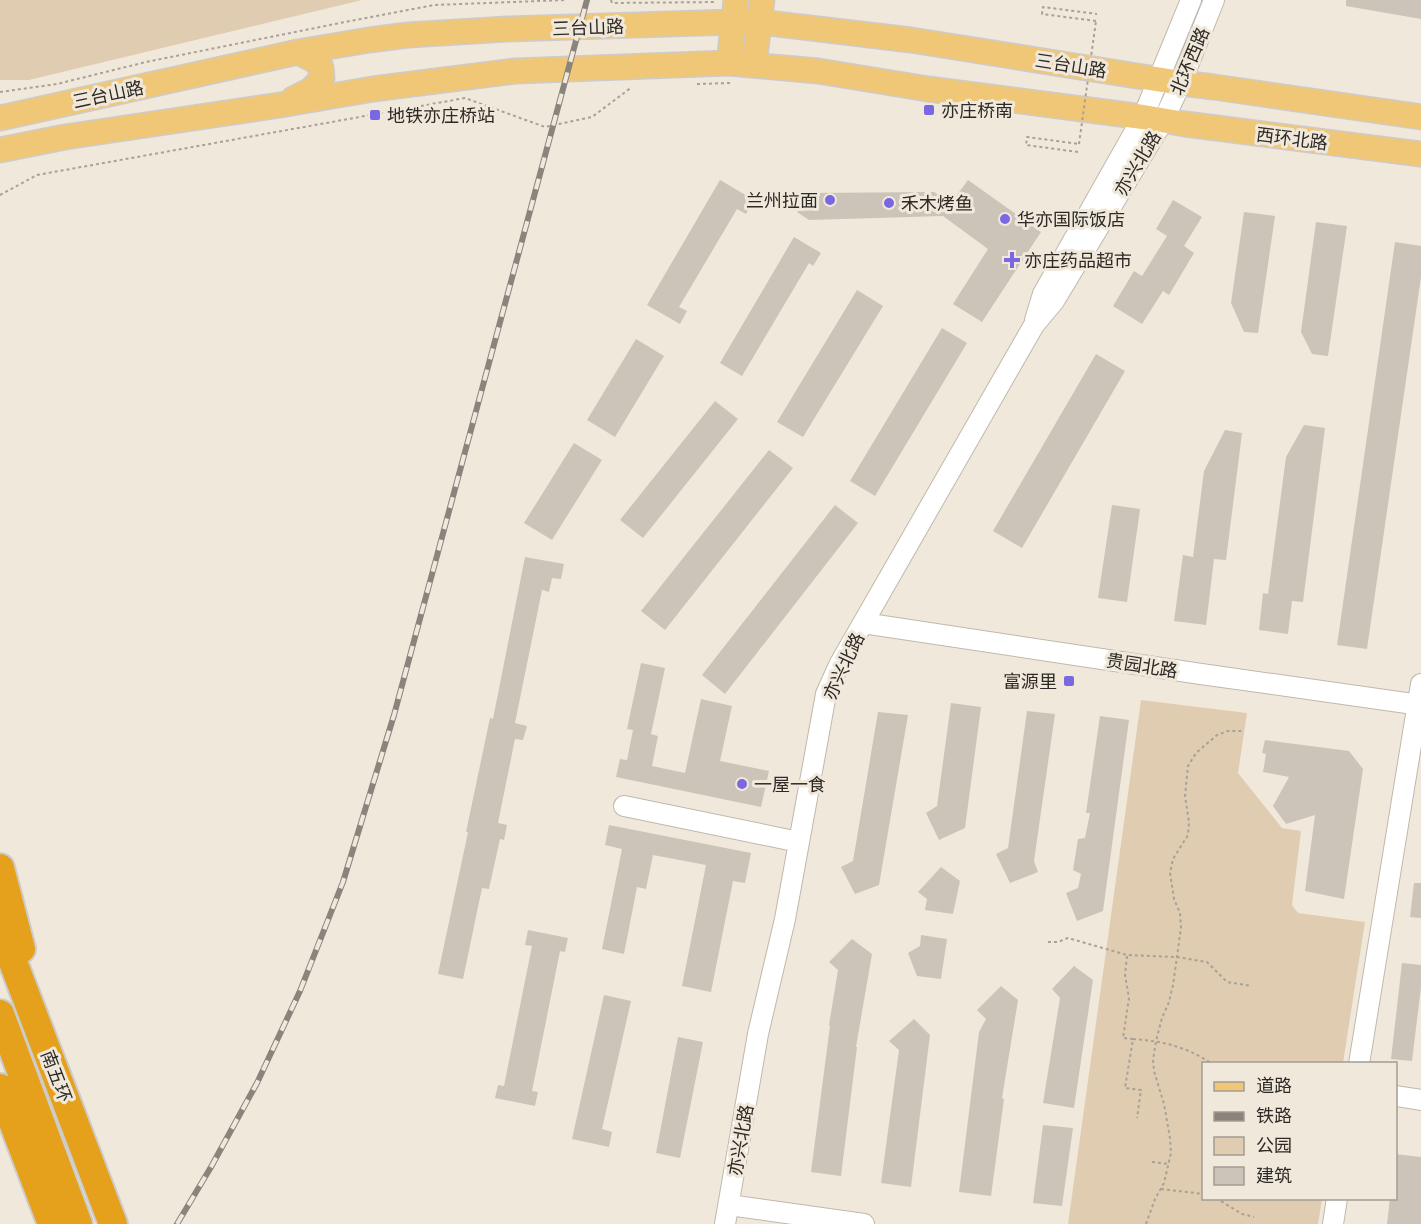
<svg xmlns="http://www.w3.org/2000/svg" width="1421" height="1224" viewBox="0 0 1421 1224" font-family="'Open Sans','Noto Sans SC',sans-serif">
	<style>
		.green { fill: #e0cdb1 }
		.building { fill: #ccc4b8 }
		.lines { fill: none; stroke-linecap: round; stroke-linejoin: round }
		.minor-casing { stroke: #c0b8ac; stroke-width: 22 }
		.major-casing { stroke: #cdcccb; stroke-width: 27 }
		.highway-casing { stroke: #cdcccb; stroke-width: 32 }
		.path { stroke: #a8a197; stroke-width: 2; stroke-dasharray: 3 3; stroke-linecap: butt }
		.minor { stroke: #fff; stroke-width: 20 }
		.major { stroke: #efc776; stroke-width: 24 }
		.highway { stroke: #e5a11b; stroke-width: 28 }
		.rail-casing { stroke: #8a847c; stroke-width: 6 }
		.rail { stroke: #f1e8dc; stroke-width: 4; stroke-dasharray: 11; stroke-linecap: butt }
		.path-bridge { stroke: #a8a197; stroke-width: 2; stroke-dasharray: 3 3; stroke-linecap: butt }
		.poi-dot { fill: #7a67e2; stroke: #f1e8dc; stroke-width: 2 }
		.labels { text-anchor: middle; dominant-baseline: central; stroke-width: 6; stroke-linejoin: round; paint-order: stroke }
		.street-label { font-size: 18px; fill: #2d2a25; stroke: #f1e8dc }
		.poi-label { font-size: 18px; fill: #2d2a25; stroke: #f1e8dc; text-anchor: start }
	</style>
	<rect width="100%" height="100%" fill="#f1e8dc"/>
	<path class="green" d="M 0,0 L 362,0 L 29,80 L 0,80 Z
		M 1141,700 L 1247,713 L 1238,773 L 1282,828 L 1301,831 L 1292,905 L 1298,913 L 1365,922 L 1343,1063 L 1204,1064 L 1204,1198 L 1322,1199 L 1318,1224 L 1068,1224 Z"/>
	<path class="building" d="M 1346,0 L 1421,0 L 1421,19 L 1346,6 Z
		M 720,180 L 754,200 L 746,214 L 737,209 L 679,307 L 687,311 L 680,324 L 647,305 Z
		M 968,180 L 1041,232 L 982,322 L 953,304 L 988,249 L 943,216 L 809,220 L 797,212 L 810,193 L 934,192 L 951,203 Z
		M 1173,200 L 1202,217 L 1184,246 L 1194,253 L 1169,295 L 1163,291 L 1142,324 L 1113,306 L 1134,271 L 1142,276 L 1167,236 L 1156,229 Z
		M 1244,212 L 1275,216 L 1258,333 L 1244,332 L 1231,303 Z
		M 1316,222 L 1347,226 L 1328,356 L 1312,354 L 1301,332 Z
		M 794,237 L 821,253 L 813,266 L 809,263 L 742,376 L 720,363 Z
		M 1395,242 L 1421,246 L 1421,277 L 1367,649 L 1337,645 Z
		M 857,290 L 883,306 L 803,437 L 777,422 Z
		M 942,328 L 967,343 L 875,496 L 850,481 Z
		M 636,339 L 664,356 L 615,437 L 587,420 Z
		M 1096,354 L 1125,371 L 1022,548 L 993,531 Z
		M 715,401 L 738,419 L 643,538 L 620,520 Z
		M 1304,425 L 1325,428 L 1303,602 L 1292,601 L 1288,634 L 1259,630 L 1263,593 L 1268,594 L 1286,457 Z
		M 1225,430 L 1242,433 L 1226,560 L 1214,559 L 1206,625 L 1174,621 L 1183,555 L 1193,557 L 1204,471 Z
		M 574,443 L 602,460 L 552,540 L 524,523 Z
		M 769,450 L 793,468 L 665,630 L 641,611 Z
		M 835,505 L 858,523 L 725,694 L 702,675 Z
		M 1112,505 L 1140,509 L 1127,602 L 1098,598 Z
		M 525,557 L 564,564 L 561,579 L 552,578 L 549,592 L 542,590 L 515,723 L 527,726 L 523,740 L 515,739 L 498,823 L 507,825 L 504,840 L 500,839 L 489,889 L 482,888 L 463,979 L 438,974 L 468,832 L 466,832 L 490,718 L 493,719 Z
		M 641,663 L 665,668 L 651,734 L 658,736 L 652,766 L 685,773 L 701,699 L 732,706 L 720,761 L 769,771 L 761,807 L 616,777 L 620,759 L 627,760 L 633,730 L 627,729 Z
		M 951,703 L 981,707 L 965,828 L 939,840 L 926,813 L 937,806 Z
		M 1027,711 L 1055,714 L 1034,861 L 1038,872 L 1010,883 L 996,854 L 1008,848 Z
		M 878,712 L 908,715 L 879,885 L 855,894 L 841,867 L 853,861 Z
		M 1100,716 L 1129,720 L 1103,911 L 1077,921 L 1066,893 L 1078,888 L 1081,874 L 1073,870 L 1078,839 L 1085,838 L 1090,813 L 1086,813 Z
		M 1265,740 L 1349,751 L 1363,769 L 1344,899 L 1305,891 L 1315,815 L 1286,824 L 1273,806 L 1289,777 L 1263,772 L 1266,754 L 1262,753 Z
		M 609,825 L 751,853 L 745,883 L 733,881 L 711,992 L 682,986 L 706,865 L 653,855 L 646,889 L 637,887 L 624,954 L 602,949 L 622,849 L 605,845 Z
		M 941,867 L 960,881 L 953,914 L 925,910 L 927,899 L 918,892 Z
		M 1414,883 L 1421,883 L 1421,918 L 1410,917 Z
		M 528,930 L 568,938 L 565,952 L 560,951 L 532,1091 L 538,1092 L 535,1106 L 495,1098 L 498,1085 L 504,1086 L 532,946 L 525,945 Z
		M 921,935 L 947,939 L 941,979 L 917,976 L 908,953 L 920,946 Z
		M 852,939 L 872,954 L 856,1047 L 857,1047 L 841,1176 L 811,1172 L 830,1026 L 829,1025 L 838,970 L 829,962 Z
		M 1402,963 L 1421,965 L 1421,987 L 1412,1061 L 1391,1059 Z
		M 1074,966 L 1093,980 L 1074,1108 L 1043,1103 L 1060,998 L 1052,989 Z
		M 1001,986 L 1018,1000 L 1002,1098 L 1004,1099 L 991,1196 L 959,1192 L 979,1032 L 986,1019 L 977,1010 Z
		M 604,995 L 631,1001 L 602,1129 L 612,1132 L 609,1147 L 572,1139 Z
		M 914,1019 L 930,1035 L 911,1187 L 881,1183 L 899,1050 L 889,1041 Z
		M 678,1037 L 703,1042 L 680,1158 L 656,1153 Z
		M 1043,1125 L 1073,1128 L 1062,1206 L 1033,1203 Z
		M 1395,1154 L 1421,1157 L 1421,1224 L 1387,1224 L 1390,1198 L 1395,1198 Z"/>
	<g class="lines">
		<defs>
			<path id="minor" d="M 1035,320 L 1043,294 L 1143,117 L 1191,0
				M 863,623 L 1201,674 L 1421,705
				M 624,806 L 799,842
				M 1359,1064 L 1421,684
				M 1396,1096 L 1421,1100
				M 729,1205 L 864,1224
				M 725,1224 L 758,1034 L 785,919 L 826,694 L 839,665 L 1034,325 L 1054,301 L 1163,121 L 1181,83 L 1214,0
				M 1333,1224 L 1337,1198"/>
			<path id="major" d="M 729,63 L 736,0
				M 754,64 L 762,0
				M 293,99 L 311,90 L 322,78 L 321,67 L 314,60 L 298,52
				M 0,118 L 298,52 L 369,40 L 408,35 L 507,29 L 733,22 L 760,22 L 911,40 L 1181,83 L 1214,87 L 1421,117
				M 0,150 L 65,137 L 280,105 L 373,89 L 515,71 L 729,63 L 818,71 L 928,89 L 1143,117 L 1185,124 L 1421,154"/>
			<path id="highway" d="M 0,868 L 21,949
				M 0,928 L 113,1224
				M 0,1014 L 78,1224
				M 0,1088 L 52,1224"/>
		</defs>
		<use href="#minor" class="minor-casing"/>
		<use href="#major" class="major-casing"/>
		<use href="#highway" class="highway-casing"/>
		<path class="path" d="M 611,0 L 612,3 L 715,2
			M 1096,21 L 1042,14 L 1043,7 L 1097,14
			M 697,84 L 730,83
			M 0,92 L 57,84 L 146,62 L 345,22 L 434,5 L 566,0
			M 1078,152 L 1026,145 L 1027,137 L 1079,144
			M 0,195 L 37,175 L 465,98 L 545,127 L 592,117 L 632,87
			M 1048,942 L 1058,942 L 1068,938 L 1127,955 L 1176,957 L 1207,962 L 1227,982 L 1252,986
			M 1127,956 L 1125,975 L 1129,998 L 1123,1038 L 1133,1039 L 1125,1088 L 1141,1090 L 1137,1118
			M 1133,1039 C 1162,1041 1188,1047 1212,1064
			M 1152,1162 L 1169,1164
			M 1161,1189 L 1204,1194
			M 1216,1198 L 1242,1214 L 1254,1217
			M 1146,1224 L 1155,1199 L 1164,1183 L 1171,1153 L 1170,1138 L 1164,1104 L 1154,1071 L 1153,1060 L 1156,1041 L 1162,1018 L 1169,1002 L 1173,985 L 1181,928 L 1180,913 L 1174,899 L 1170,873 L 1173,859 L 1188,835 L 1189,822 L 1185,796 L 1188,766 L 1196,753 L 1217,735 L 1228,731 L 1244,731"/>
		<use href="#minor" class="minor"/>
		<use href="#major" class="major"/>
		<use href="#highway" class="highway"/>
		<defs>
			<path id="rail" d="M 177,1224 L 211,1167 L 257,1083 L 300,991 L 343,882 L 394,715 L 587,0"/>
		</defs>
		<use href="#rail" class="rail-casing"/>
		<use href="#rail" class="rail"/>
		<path class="path-bridge" d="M 1079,144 L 1096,21"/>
	</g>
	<g class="poi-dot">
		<rect x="923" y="104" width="12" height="12" rx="3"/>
		<rect x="369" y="109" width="12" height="12" rx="3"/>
		<circle cx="830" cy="200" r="6"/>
		<circle cx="889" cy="203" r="6"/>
		<circle cx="1005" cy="219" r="6"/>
		<path d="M1009 251h6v6h6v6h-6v6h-6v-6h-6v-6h6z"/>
		<rect x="1063" y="675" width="12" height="12" rx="3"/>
		<circle cx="742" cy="784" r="6"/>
	</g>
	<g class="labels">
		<g class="street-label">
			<text transform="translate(588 27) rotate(-2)">三台山路</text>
			<text transform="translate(1189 61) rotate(-67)">北环西路</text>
			<text transform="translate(1071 65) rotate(9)">三台山路</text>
			<text transform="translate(108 94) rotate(-12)">三台山路</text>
			<text transform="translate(1292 138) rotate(7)">西环北路</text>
			<text transform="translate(1137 163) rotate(-59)">亦兴北路</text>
			<text transform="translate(1142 665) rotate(9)">贵园北路</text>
			<text transform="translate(843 666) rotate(-65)">亦兴北路</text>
			<text transform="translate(57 1076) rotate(69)">南五环</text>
			<text transform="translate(740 1140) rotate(-80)">亦兴北路</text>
		</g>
		<g class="poi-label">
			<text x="941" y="110">亦庄桥南</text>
			<text x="387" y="115">地铁亦庄桥站</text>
			<text x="818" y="200" text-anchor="end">兰州拉面</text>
			<text x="901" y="203">禾木烤鱼</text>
			<text x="1017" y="219">华亦国际饭店</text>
			<text x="1024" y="260">亦庄药品超市</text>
			<text x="1057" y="681" text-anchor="end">富源里</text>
			<text x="754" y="784">一屋一食</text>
		</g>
	</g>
	<rect x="1202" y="1062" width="195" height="138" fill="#f1e8dc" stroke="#a39c93" stroke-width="1.5"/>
	<rect x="1214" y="1082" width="30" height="9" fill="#efc776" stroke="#a39c93" stroke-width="1.5"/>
	<text x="1256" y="1092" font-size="18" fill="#2d2a25">道路</text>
	<rect x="1214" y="1112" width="30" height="9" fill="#8a847c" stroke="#a39c93" stroke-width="1.5"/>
	<text x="1256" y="1122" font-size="18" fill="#2d2a25">铁路</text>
	<rect x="1214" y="1137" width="30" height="18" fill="#e0cdb1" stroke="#a39c93" stroke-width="1.5"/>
	<text x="1256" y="1152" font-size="18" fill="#2d2a25">公园</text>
	<rect x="1214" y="1167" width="30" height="18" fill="#ccc4b8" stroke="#a39c93" stroke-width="1.5"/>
	<text x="1256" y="1182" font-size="18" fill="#2d2a25">建筑</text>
</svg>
